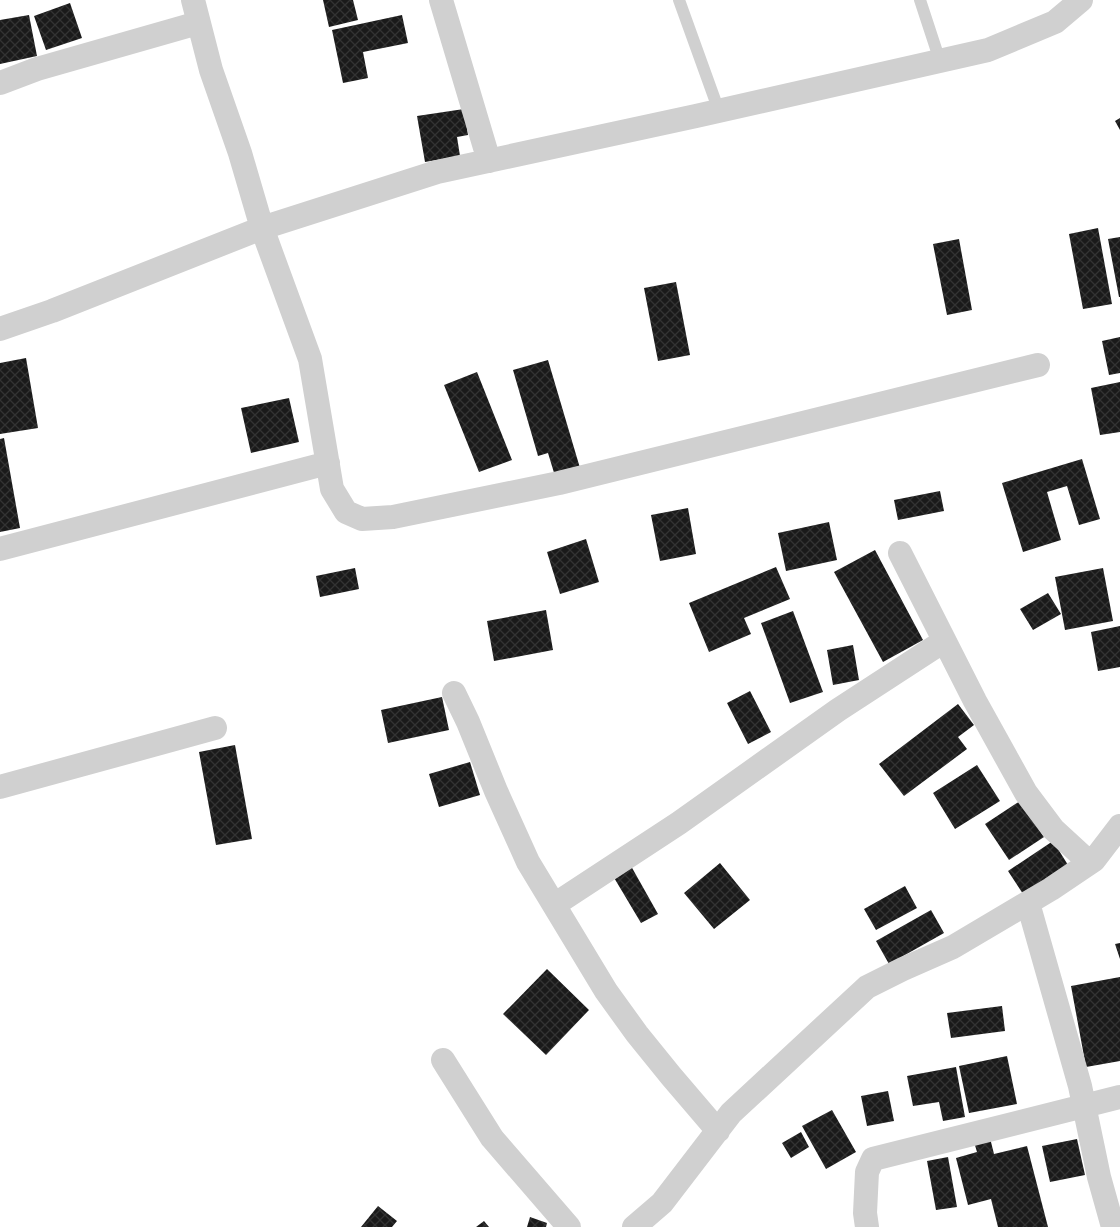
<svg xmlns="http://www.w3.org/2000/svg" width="1120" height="1227" viewBox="0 0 1120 1227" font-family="Rubik,sans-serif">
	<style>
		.building { fill: url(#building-cross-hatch) }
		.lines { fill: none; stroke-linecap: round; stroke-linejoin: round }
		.lane { stroke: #d0d0d0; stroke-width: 12 }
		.street { stroke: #d0d0d0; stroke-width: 24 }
	</style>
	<defs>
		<pattern id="building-cross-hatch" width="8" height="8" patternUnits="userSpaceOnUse" patternTransform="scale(1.25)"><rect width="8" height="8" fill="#1a1a1a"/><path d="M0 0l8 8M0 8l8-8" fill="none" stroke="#333"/></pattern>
	</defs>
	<rect width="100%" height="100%" fill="#fff"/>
	<path class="building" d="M 323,0 L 353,0 L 358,20 L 329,27 Z
		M 70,3 L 82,38 L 46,50 L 34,16 Z
		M 29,15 L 37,56 L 0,64 L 0,20 Z
		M 402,15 L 408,43 L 363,52 L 368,78 L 343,83 L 332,30 Z
		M 464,109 L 468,135 L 457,137 L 460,156 L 425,162 L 417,116 Z
		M 1120,118 L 1120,130 L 1115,121 Z
		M 1098,228 L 1112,304 L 1083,309 L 1069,234 Z
		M 1120,237 L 1120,297 L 1119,297 L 1108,239 Z
		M 959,239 L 972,310 L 947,315 L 933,244 Z
		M 676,282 L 690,355 L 658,361 L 644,288 Z
		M 1120,337 L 1120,373 L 1109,375 L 1102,341 Z
		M 26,358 L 38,428 L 0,434 L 0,363 Z
		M 548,360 L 580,468 L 555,476 L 548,453 L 538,456 L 513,370 Z
		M 477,372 L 512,460 L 479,472 L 444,385 Z
		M 1120,382 L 1120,432 L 1100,435 L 1091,388 Z
		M 289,398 L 299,442 L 251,453 L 241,408 Z
		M 4,438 L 20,528 L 0,532 L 0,439 Z
		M 1082,459 L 1100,519 L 1079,525 L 1067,486 L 1047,492 L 1061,540 L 1023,552 L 1002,483 Z
		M 940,491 L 944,511 L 898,520 L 894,500 Z
		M 688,508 L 696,554 L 660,561 L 651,515 Z
		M 829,522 L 837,560 L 786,571 L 778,533 Z
		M 586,539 L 599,582 L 560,594 L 547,552 Z
		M 875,550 L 923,640 L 883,662 L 834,572 Z
		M 776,567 L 790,599 L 744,618 L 751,634 L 709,652 L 689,603 Z
		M 355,568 L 359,589 L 320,597 L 316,576 Z
		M 1103,568 L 1113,621 L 1065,630 L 1055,577 Z
		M 1048,593 L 1061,614 L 1033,630 L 1020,609 Z
		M 546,610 L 553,650 L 494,661 L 487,621 Z
		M 793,611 L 823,692 L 790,703 L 761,623 Z
		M 1120,626 L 1120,667 L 1098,671 L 1091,632 Z
		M 853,645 L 859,680 L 833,685 L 827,650 Z
		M 750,691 L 771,732 L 748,744 L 727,703 Z
		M 442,697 L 449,730 L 388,743 L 381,710 Z
		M 958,704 L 974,725 L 958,737 L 967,749 L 904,796 L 879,764 Z
		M 235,745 L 252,839 L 216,845 L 199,752 Z
		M 470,762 L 480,795 L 439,807 L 429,774 Z
		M 977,765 L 1000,801 L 955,829 L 933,793 Z
		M 1020,801 L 1044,837 L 1009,860 L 985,824 Z
		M 1053,841 L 1068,865 L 1023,894 L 1008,871 Z
		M 720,863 L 750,900 L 714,929 L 684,893 Z
		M 631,866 L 658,914 L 641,923 L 613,876 Z
		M 905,886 L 917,908 L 876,930 L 864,909 Z
		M 931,910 L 944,933 L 889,964 L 876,941 Z
		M 1120,943 L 1120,959 L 1115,944 Z
		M 547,969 L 589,1010 L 546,1055 L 503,1014 Z
		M 1120,977 L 1120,1061 L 1086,1067 L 1071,986 Z
		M 1002,1006 L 1005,1031 L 951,1038 L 947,1013 Z
		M 1007,1056 L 1017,1104 L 969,1113 L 959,1066 Z
		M 956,1067 L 965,1117 L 943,1121 L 939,1102 L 913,1106 L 907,1076 Z
		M 888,1091 L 894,1121 L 867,1126 L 861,1096 Z
		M 832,1110 L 856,1152 L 826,1169 L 802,1126 Z
		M 801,1132 L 809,1147 L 791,1158 L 782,1143 Z
		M 990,1138 L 994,1154 L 1027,1146 L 1048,1227 L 998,1227 L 991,1199 L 968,1205 L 956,1158 L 977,1152 L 974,1142 Z
		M 1077,1139 L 1085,1175 L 1050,1182 L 1042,1146 Z
		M 948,1157 L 957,1207 L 936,1210 L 927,1161 Z
		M 378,1206 L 397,1221 L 392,1227 L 361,1227 Z
		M 530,1217 L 547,1223 L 546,1227 L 527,1227 Z
		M 484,1221 L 489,1227 L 476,1227 Z"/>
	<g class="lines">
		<path class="lane" d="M 679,0 L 719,111
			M 920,0 L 940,61"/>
		<path class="street" d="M 193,0 L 211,70 L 240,153 L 262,228 L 310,359 L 332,489 L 346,512 L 362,519 L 393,517 L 559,483 L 1038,365
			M 441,0 L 489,161
			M 0,83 L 37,69 L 198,23
			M 0,329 L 52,311 L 262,228 L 437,172 L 696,116 L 988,50 L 1055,22 L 1081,0
			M 0,549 L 328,463
			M 900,553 L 975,701 L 1026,793 L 1053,829 L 1090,863
			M 454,693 L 468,722 L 496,791 L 528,862 L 606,991 L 637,1034 L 671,1076 L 718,1131
			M 0,787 L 215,728
			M 1028,903 L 1080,1086 L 1099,1177 L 1113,1227
			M 554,905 L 679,823 L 838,710 L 944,641
			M 443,1060 L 492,1138 L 569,1227
			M 634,1227 L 662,1203 L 731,1113 L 867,987 L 903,969 L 953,947 L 1051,889 L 1094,860 L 1120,826
			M 867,1227 L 865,1213 L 867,1172 L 873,1159 L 1120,1097"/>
	</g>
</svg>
